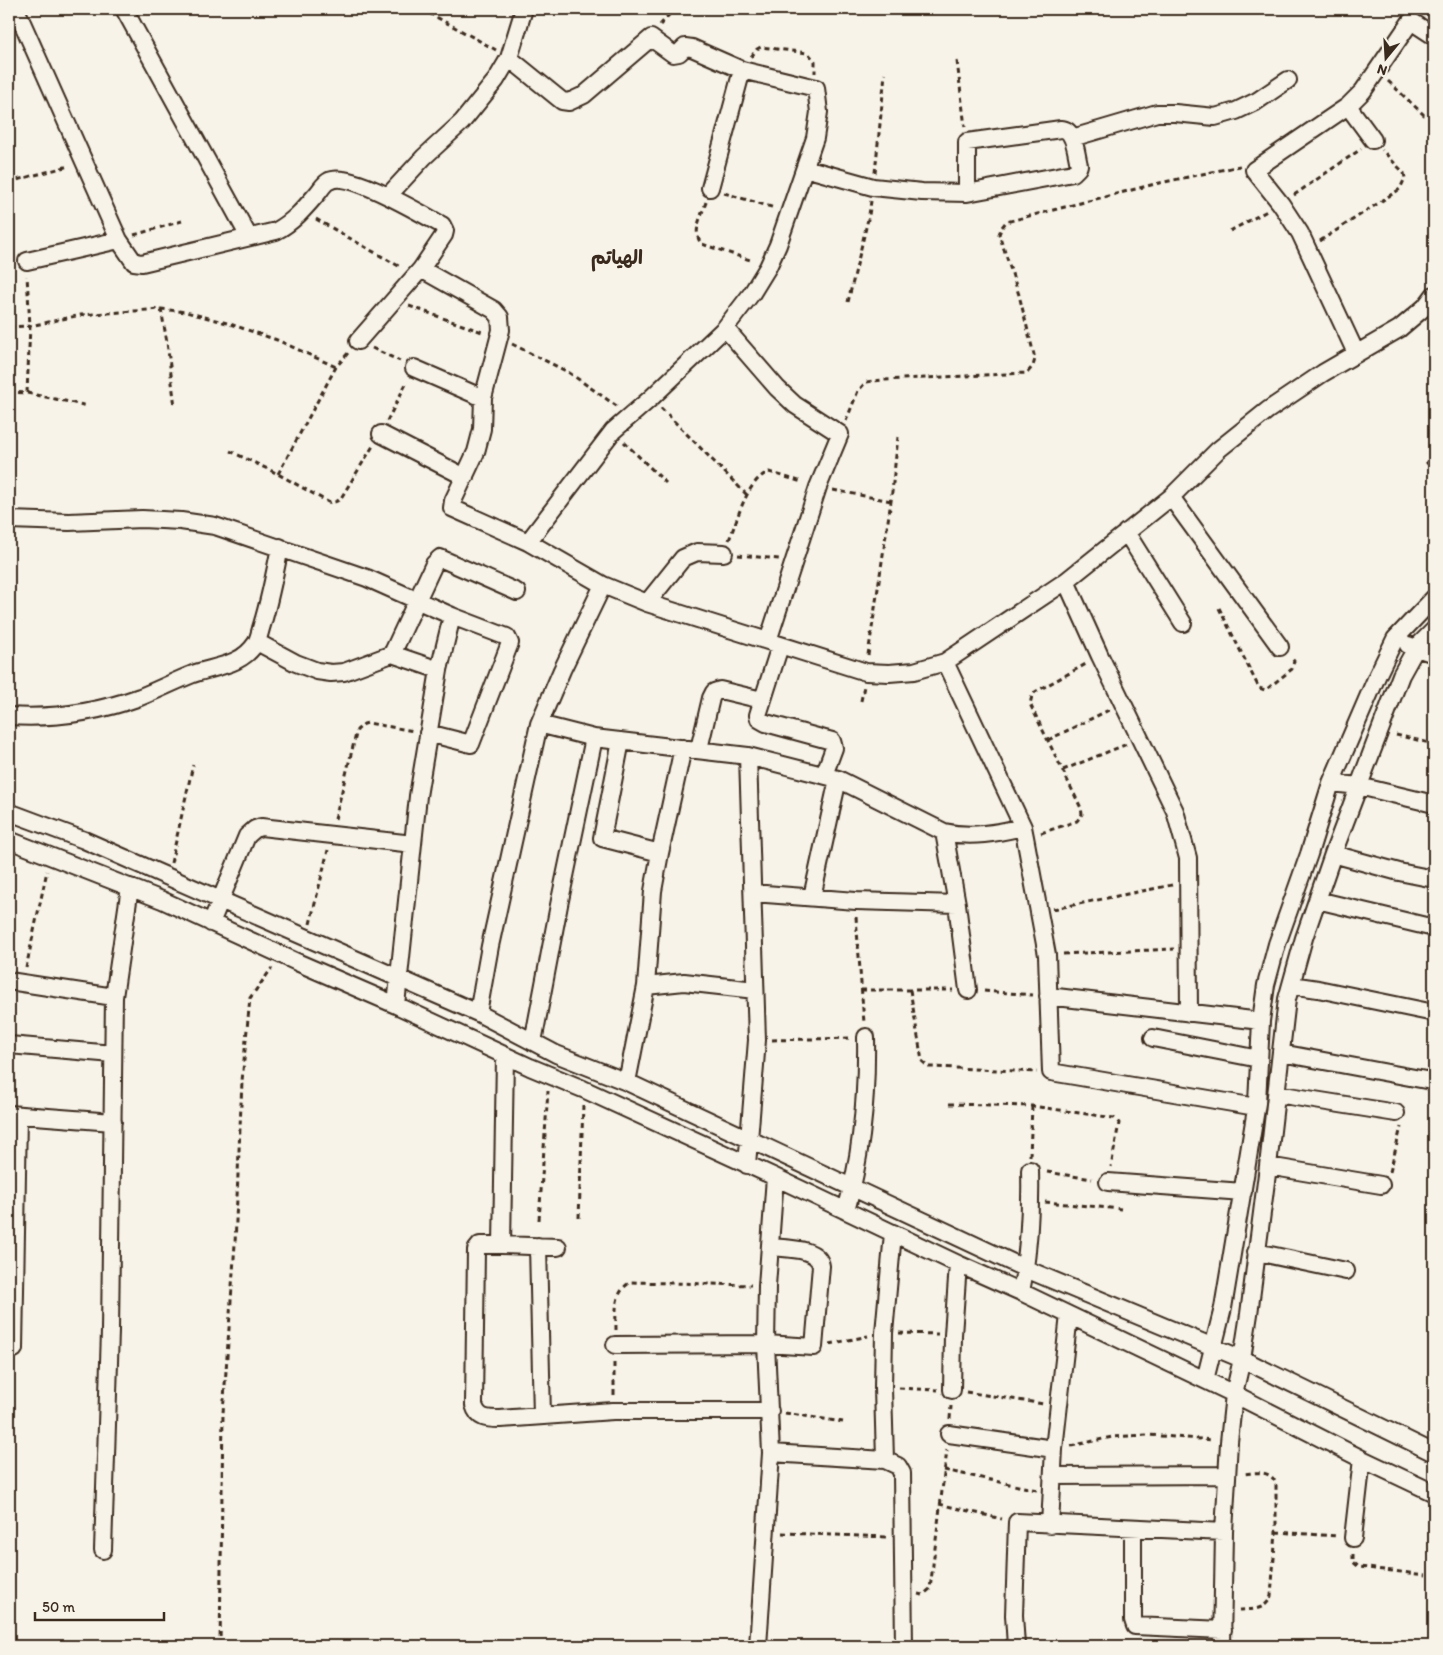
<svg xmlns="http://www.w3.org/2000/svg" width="1443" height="1655" viewBox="0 0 1443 1655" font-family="Itim,'Playpen Sans Arabic',sans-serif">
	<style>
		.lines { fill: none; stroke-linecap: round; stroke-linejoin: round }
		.minor-casing { stroke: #3b2a1e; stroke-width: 20 }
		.path { stroke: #3b2a1e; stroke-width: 3; stroke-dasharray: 5 4; stroke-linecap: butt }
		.minor { stroke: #f7f3e8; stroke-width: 16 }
		.labels { text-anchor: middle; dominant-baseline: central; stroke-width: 5; stroke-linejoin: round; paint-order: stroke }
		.quarter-label { font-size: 19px; font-weight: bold; fill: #3b2a1e; stroke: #f7f3e8 }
	</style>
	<rect width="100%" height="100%" fill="#f7f3e8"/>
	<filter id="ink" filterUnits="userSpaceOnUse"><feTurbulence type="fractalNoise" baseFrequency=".02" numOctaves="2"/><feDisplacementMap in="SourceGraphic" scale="10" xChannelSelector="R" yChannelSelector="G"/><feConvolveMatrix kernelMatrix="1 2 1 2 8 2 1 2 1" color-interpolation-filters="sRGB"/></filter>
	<g filter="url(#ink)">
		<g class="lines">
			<defs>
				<path id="minor" d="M 16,9 L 119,240 L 134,262 L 142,263 L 276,231 C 293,222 304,209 316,195 C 320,191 324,183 329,181 C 348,170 422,214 442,225 L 445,231 L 444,235 L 421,269 L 358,341
					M 124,9 L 249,237
					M 509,58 L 562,101 L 569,102 L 584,95 L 651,38 L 673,54 L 679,53 L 685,47 L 692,48 L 742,70 L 816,88 L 819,112 L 815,138 L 778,245 L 768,267 L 752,293 L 725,328 L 651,398 L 613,431 L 528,542
					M 1348,106 L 1373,140
					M 1072,138 L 1157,113 L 1175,113 L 1215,117 L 1236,111 L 1257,101 L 1288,80
					M 805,168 L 873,187 L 922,192 L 967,193 L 1073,173 L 1078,168 L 1079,165 C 1076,154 1075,129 1061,129 L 967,142 L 967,193
					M 710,188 L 742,70
					M 388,196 L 424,157 L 462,122 L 496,80 L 509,58 L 524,9
					M 27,261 L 119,240
					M 421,269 L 494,310 L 500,317 L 501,330 L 483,398 L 482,429 L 476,452 L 453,501 L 452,508 L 528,542 L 603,585 L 647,603 L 866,672 L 889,673 L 914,671 L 945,662 L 1066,581 L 1171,497 L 1218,450 L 1268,410 L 1323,373 L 1399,329 L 1425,307 L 1434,295
					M 725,328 L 777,388 L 795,405 L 840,434 L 818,487 L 768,641
					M 1356,353 L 1300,233 L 1281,204 L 1254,170 L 1348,106 L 1363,91 L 1411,21 L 1434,36
					M 414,368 L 483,398
					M 381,434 L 465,477
					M 1171,497 L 1280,647
					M 9,520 L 69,522 L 142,519 L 181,521 L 215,526 L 367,578 L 452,616 L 507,637 L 510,643 L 471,744 L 428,733
					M 1126,532 L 1183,623
					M 1066,581 L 1100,656 L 1175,811 L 1188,858 L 1189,1013
					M 647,603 L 683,558 L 697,552 L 724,553
					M 257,642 L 296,663 L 317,671 L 331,673 L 344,672 L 392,654 L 439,670
					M 1408,645 L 1434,654
					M 780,646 L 758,715 L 759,719 L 766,723 L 832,741 L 834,748 L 824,775
					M 392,654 L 434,564 L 440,558 L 517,592
					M 945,662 L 1023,827 L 1025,837 L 1047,955 L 1051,1072 L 1256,1107
					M 9,716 C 53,719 98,712 140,697 C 158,690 175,681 193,674 C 216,666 241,666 256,643 C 259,638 260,631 262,625 C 270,599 275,573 280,547
					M 539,724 L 594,738 L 748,756 L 838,779 L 944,832 C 971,838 997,833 1023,827
					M 621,741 L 602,838 L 660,853
					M 699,749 L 711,698 L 714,692 L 720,690 L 762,700
					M 1331,783 L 1359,786 L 1434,804
					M 9,812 L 84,840 L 478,1013 L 556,1054 L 627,1082 L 1026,1269 L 1242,1359 L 1434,1453
					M 944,832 L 957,904 L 968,990
					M 9,840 L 162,900 L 299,963 L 396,1005 L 530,1067 L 583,1089 L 775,1177 L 958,1264 L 953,1335 L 952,1390
					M 1333,854 L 1399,872 L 1434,879
					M 753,893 L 856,901 L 957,904
					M 812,897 L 838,779
					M 1317,900 L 1434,928
					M 211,923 L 247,836 L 255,829 L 261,827 L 413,844
					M 9,981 L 114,997
					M 1291,985 L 1318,989 L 1434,1013
					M 646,986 L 684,982 L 755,990
					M 1048,996 L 1261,1021
					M 396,1005 L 418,796 L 439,670 L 452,616
					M 478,1013 L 490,946 L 539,724 L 562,670 L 603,585
					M 1153,1038 L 1259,1059
					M 533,1042 L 559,905 L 594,738
					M 9,1045 L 113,1054
					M 1281,1053 L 1431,1081
					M 505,1056 L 502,1245 L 558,1247
					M 627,1082 L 646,986 L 653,891 L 660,853 L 683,748
					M 1277,1094 L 1396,1113
					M 9,1114 L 113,1122
					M 747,1165 L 757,1040 L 748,756
					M 1268,1166 L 1381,1185
					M 1030,1170 C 1031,1211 1029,1251 1021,1292 L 1234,1394 L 1362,1459 L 1434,1493
					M 1108,1182 L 1243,1192
					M 846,1211 C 862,1154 867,1096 866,1037
					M 502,1245 L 480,1245 L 476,1250 L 474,1405 C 478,1419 487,1419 500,1419 L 613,1411 L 770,1411
					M 538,1246 L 542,1416
					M 1256,1252 L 1346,1271
					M 958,1264 L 1021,1292
					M 615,1345 L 766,1344 L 814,1347 L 821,1266 C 818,1247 786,1249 770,1247
					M 14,1349 L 18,1115
					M 1205,1380 L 1223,1308 L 1245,1176 L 1257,1103 L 1261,1021 L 1266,985 L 1277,944 L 1309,854 L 1331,783 L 1378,674 L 1395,639 L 1434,598
					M 949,1434 L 1054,1449
					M 771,1453 L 885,1460 L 898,1466 L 902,1473 L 904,1646
					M 885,1460 L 883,1388 L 884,1333 L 893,1233
					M 1053,1476 L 1226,1475
					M 1050,1525 L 1054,1449 L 1069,1315
					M 1133,1529 L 1133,1620 L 1135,1626 L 1223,1630
					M 1353,1538 L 1362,1459
					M 103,1550 L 110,1331 L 114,997 L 130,887
					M 758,1646 L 771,1453 L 766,1344 L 767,1286 L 775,1177
					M 1016,1646 L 1014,1615 L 1017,1522 L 1224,1532
					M 1222,1646 L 1224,1532 L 1229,1442 L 1234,1394 L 1242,1359 L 1249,1314 L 1268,1166 L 1287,999 L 1304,938 L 1333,854 L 1401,675 L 1416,648 L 1434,630"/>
			</defs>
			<use href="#minor" class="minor-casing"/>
			<path class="path" d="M 429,13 L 496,50
				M 660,25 L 674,9
				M 751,57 L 757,49 L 761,47 L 808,53 L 815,61 L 815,73
				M 957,61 L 965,127
				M 1388,81 L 1424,115 L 1434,116
				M 875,173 L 885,74
				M 9,182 L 69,166
				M 724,193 L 775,208
				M 1294,195 L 1361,149
				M 706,202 C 702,215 691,233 702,244 L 753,261
				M 316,219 L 402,268
				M 1230,231 L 1267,211
				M 134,235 L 182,221
				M 1320,241 L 1400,189 L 1405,178 L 1404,173 L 1382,150
				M 848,302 L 869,215 L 871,201
				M 409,306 L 485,333
				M 161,309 L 167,342 L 175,407
				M 9,327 L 30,326 L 81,315 L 161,309 L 186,312 L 227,323 L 277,340 L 336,367
				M 512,344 L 568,372 L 618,407
				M 372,348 L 400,361
				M 9,392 L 27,393 L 88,406
				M 27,393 L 30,326 L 27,276
				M 661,408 L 747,495
				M 387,421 L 407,382
				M 846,421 L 858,391 L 866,382 L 882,380 L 1027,373 L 1033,366 L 1035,359 L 1019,295 L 999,234 L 1002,227 L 1006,222 L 1155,184 L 1240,166
				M 624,442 L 666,483
				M 230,451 L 278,474 L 328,502 C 334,503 337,502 341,498 L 373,446
				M 1426,464 L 1434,457
				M 278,474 L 336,367 L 348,353
				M 833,490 L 891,501
				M 729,540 C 737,521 747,479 769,472 L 802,482
				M 738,555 L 779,559
				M 1219,608 L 1259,688 L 1265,690 L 1267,689 L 1292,669 L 1294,661 L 1291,658
				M 868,655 L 891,501 L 898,437
				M 861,701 L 864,686
				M 1396,735 L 1434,744
				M 1048,740 L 1109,710
				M 1063,770 L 1127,744
				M 335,819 L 357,730 L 364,724 L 368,723 L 414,731
				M 1041,833 L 1077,821 L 1082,814 L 1081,808 L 1030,704 L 1032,696 L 1035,692 L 1086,664
				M 171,863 L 193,765
				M 1053,909 L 1172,885
				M 856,917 L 864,1023
				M 310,924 L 328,850
				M 1063,954 L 1174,949
				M 26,968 L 47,871
				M 861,990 L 953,990
				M 910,990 L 922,1061 L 929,1067 L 934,1067 L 1037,1072
				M 984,991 L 1033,995
				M 772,1040 L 851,1038
				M 949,1104 L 1032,1106 L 1114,1118 L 1119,1123 L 1111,1167
				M 1030,1156 L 1032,1106
				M 1047,1172 L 1092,1179
				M 1390,1172 L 1401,1127
				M 1045,1202 L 1121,1209
				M 579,1218 L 583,1105
				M 539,1220 L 548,1091
				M 616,1330 C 616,1312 613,1292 631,1282 L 751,1285
				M 899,1333 L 938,1334
				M 830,1344 L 868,1336
				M 899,1388 L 938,1390
				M 966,1392 L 1044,1404
				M 614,1395 L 614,1361
				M 785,1413 L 843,1422
				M 950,1419 L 951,1406
				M 1071,1446 L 1112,1437 L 1148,1435 L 1213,1440
				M 944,1470 L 1037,1490
				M 939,1504 L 1002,1519
				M 1276,1532 L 1338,1536
				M 782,1533 L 888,1537
				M 1353,1554 L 1353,1562 L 1359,1567 L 1426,1575
				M 918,1594 L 923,1595 L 930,1589 L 947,1450
				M 1239,1610 C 1253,1609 1265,1611 1271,1596 L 1276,1532 L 1276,1484 C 1271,1469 1255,1473 1242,1474
				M 220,1646 L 223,1413 L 235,1244 L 242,1081 L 250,998 L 272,968"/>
			<use href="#minor" class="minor"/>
		</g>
	</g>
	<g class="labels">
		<g class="quarter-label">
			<text x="617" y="257">الهياتم</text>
		</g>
	</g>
	<rect width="1443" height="1655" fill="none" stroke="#f7f3e8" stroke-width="30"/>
	<rect x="15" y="15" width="1413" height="1625" fill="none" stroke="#3b2a1e" stroke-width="2" filter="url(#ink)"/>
	<g transform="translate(1386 58) rotate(198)" stroke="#f7f3e8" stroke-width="4" paint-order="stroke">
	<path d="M0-4L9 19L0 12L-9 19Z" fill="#3b2a1e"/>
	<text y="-8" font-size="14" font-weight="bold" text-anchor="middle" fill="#3b2a1e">N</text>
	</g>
	<path d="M35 1612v8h129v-8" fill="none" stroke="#3b2a1e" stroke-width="2.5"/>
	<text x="42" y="1612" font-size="15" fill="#3b2a1e" stroke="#f7f3e8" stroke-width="4" paint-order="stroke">50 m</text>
</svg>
